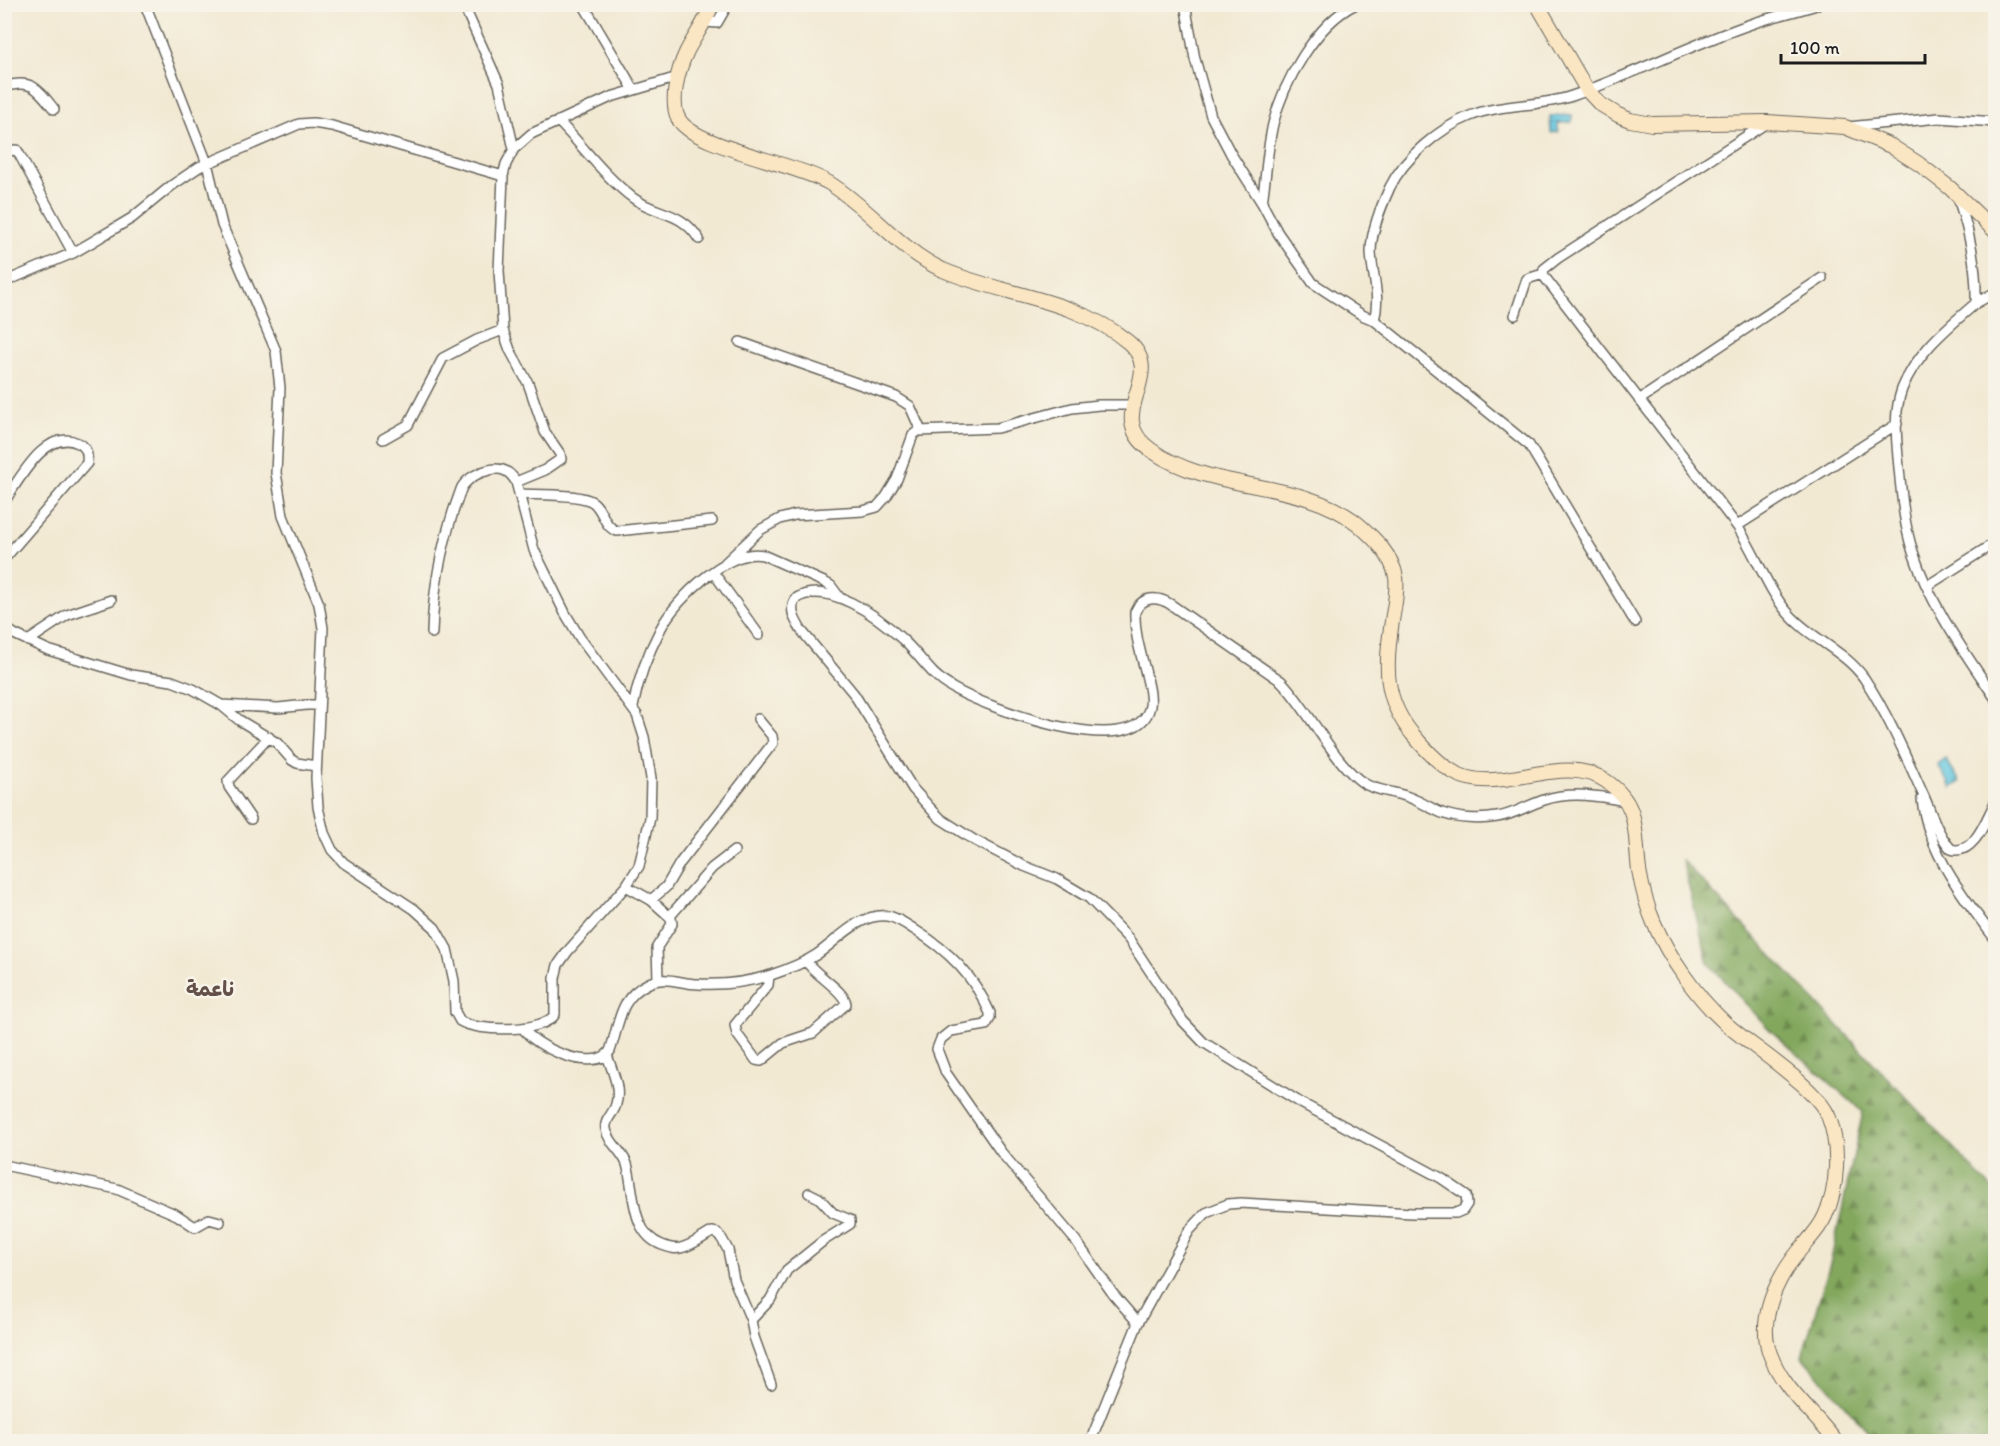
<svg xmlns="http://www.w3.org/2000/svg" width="2000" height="1446" viewBox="0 0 2000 1446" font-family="Itim,'Playpen Sans Arabic',sans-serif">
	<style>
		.forest { fill: url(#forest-firs); stroke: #4f623c; stroke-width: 1.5 }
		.water { fill: url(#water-ripples); stroke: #40727e; stroke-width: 1.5 }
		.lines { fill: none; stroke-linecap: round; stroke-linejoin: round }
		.street-casing { stroke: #67645c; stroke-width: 12 }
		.secondary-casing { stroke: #67645c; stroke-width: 16 }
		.street { stroke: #fff; stroke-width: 9 }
		.secondary { stroke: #fbe6c3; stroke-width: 14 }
		.labels { text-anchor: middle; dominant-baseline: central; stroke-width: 5; stroke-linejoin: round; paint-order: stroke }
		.quarter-label { font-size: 21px; font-weight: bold; fill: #635048; stroke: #f7f3e8 }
	</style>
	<defs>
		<pattern id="forest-firs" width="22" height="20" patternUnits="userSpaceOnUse" patternTransform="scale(1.5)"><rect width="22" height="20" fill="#82a75d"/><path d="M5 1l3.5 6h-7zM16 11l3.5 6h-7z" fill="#6a874c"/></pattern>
		<pattern id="water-ripples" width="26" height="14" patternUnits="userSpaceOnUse" patternTransform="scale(1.5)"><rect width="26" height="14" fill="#63c7e0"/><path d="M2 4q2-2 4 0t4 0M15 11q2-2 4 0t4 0" fill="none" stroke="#55aac0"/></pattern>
	</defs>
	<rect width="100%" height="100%" fill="#f7f3e8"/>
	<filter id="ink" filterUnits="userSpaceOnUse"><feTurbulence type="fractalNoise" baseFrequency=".0167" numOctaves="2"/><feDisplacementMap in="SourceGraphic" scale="12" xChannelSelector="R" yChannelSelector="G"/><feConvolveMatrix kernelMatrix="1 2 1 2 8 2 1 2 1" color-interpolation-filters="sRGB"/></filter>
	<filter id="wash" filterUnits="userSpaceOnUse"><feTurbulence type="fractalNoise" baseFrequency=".008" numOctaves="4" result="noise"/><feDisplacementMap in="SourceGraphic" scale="24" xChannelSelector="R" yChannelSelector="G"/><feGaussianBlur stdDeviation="1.35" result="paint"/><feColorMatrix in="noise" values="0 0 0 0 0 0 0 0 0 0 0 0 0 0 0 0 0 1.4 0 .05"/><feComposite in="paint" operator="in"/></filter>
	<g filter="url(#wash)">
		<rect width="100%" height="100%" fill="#f2e9d3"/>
		<path class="forest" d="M 1682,860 L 1995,1192 L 1995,1441 L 1870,1441 L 1865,1428 L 1802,1357 L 1831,1260 L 1863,1112 L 1769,1029 L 1708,963 Z"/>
		<path class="water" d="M 1572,115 L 1572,122 L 1558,123 L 1558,132 L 1551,133 L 1550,116 Z
			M 1946,759 L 1960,782 L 1951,788 L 1938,765 Z"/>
	</g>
	<g filter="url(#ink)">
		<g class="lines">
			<defs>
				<path id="street" d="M 145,4 L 207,163 L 222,225 L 276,351 L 280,388 L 276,473 L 283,516 L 319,604 L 323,628 L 316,778 L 318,807 L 324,833 L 332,850 L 344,863 L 414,909 L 435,928 L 447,949 L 454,981 L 455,1012 L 460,1021 C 477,1032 545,1033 555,1014 L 555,978 L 558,965 L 568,951 L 626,886 L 639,866 L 650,818 L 651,778 L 644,737 L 637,715 L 580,638 L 565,613 L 534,550 L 516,482 C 510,471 502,467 489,470 C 479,472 468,478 462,487 C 459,494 457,502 454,509 C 441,549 433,591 432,633
					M 463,4 L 499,84 L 514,149
					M 583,4 L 634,90
					M 1185,4 L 1195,59 L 1211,116 L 1231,154 L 1262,203 L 1278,233 L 1313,283 L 1362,315 L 1374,320 L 1529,445 L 1635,622
					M 706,22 L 717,23 L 728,4
					M 4,87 C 32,78 38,89 54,109
					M 558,121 C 583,146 605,177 633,198 C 658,216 680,210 699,239
					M 1765,124 L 1558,258 L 1544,269 L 1543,275 L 1737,526 C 1756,554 1766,587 1788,613 C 1809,638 1844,650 1864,678 C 1887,713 1905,754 1922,792 C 1931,811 1937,834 1951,849 C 1974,857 1987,817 1996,801
					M 1848,127 L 1939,118 L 1996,122
					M 4,151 L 17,150 L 73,253
					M 503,176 L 506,164 L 514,149 L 531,134 L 611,97 L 678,77
					M 1958,198 C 1970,233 1977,266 1976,303 C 1947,328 1916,353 1902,389 C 1894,411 1896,435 1898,457 C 1901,488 1903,522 1913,552 C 1930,605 1965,653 1996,699
					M 1262,203 C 1266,177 1267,150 1273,124 C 1283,83 1316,23 1356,4
					M 4,282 L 73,253 L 92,242 L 132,218 L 171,186 L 199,167 L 299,124 L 313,123 L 332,126 L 503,176 L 499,271 L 503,330 L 510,350 L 528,383 L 545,432 L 560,454 L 561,459 L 545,470 L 516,482
					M 1976,303 L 1996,292
					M 1515,315 L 1527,279 L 1543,274
					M 1374,320 C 1381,297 1372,275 1371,252 C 1371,231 1381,207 1390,187 C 1404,158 1440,128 1470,116 C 1502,103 1540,107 1572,96 C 1634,74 1692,44 1754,23 C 1775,16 1798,11 1819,4
					M 740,342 L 896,397 L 910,406 L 921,431
					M 1639,400 L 1822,278
					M 383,439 L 408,425 L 443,358 L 477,340 L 503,330
					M 520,494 C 535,495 584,493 594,503 C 604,512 604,527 617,531 L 712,521
					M 4,502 C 19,480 46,427 78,443 C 87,447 88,454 87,463 L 4,559
					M 1737,526 L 1897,424
					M 725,563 L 760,530 L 780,519 L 795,515 L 863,511 L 877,507 L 886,497 L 897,479 L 913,435 L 918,431 L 997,428 L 1072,408 L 1099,405 L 1132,405
					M 713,572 L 759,635
					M 1927,586 L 1996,542
					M 4,627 L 14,634 L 48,650 L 131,675 L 172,681 L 193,689 L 221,705 L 278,708 L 307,705 L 319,705
					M 28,641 L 67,615 L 111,600
					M 221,705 L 239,720 L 277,743 L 292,760 L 297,763 L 316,766
					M 633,707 C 638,679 648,653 661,628 C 676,599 728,548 763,555 L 824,582 L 831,586 L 840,598
					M 1922,799 C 1928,853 1964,898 1996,940
					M 251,819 L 229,787 L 228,781 L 269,737
					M 626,886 L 651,900 L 671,918 L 672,924 L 657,947 L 658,979
					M 651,900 L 666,887 L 680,863 L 773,743 L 772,736 L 758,719
					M 670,916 L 712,868 L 734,851
					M 769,976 L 768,985 L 735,1025 L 737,1034 L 756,1060 L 761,1061 L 783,1043 L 813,1033 L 846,1004 C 845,991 815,975 806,961
					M 523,1028 C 534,1047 594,1074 610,1051 C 620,1023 618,998 649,983 C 664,975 682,984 698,984 C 721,985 749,982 771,975 C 786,970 802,964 816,955 C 836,942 860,912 887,916 C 897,917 907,925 915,930 C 949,951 974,976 990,1013 L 990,1018 L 986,1025 L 951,1031 L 941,1039 L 937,1049 L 946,1073 L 1001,1152 L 1076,1241 L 1113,1294 L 1138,1323
					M 607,1055 C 612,1071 621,1088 616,1104 C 614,1114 604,1119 606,1129 C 608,1142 622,1151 627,1164 C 635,1191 630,1233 662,1245 C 670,1248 676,1250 684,1247 C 694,1244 703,1237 712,1232 L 717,1233 L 722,1239 L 728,1250 L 734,1280 L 751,1320 L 754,1337 L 771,1384
					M 4,1165 L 117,1189 L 177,1215 L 195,1227 L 209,1219 L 220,1222
					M 751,1320 L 770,1300 L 787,1270 L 823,1241 L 850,1224 L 850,1220 L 833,1213 L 819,1198 L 809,1193
					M 1090,1442 L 1138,1323 L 1189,1231 L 1206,1213 L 1228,1204 L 1241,1203 L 1412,1213 L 1456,1213 L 1463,1210 L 1467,1204 L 1466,1195 L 1441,1178 L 1301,1103 L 1203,1042 L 1183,1021 L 1128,938 L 1089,898 L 1057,879 L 1024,866 L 974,840 L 941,819 L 932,810 L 913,789 L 854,694 L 801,630 C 795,620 789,610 795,599 C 826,578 879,617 902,639 C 919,654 930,675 951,687 C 982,706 1138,766 1150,706 C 1152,695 1148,684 1146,674 C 1141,654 1134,632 1135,612 C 1142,596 1157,596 1170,604 L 1281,681 C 1308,708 1336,767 1365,784 C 1380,792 1398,792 1413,799 C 1423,803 1432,809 1442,813 C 1458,819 1480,820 1497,817 C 1513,815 1528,805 1544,800 C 1570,791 1599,796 1626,801"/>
				<path id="secondary" d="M 712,4 C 706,23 694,36 686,53 C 678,70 670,100 678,118 C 692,147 796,163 829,183 C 870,208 899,250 943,270 C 1004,296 1075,298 1128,342 C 1169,376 1101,414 1151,450 C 1211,493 1300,478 1358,524 C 1374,538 1392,555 1396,577 C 1398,591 1394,607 1392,621 C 1385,665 1383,700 1414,736 C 1425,749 1440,765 1455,773 C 1500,797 1562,751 1606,781 C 1641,805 1634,833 1639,870 C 1642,888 1647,907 1654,923 C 1670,959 1695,995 1724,1022 C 1751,1047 1817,1086 1829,1118 C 1840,1147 1838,1189 1825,1216 C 1819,1230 1808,1240 1799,1251 C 1777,1278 1757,1318 1770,1354 C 1783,1390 1814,1412 1836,1442
					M 1537,4 L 1587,90 L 1600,104 L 1618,115 L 1630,120 L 1652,124 L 1767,122 L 1845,127 L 1891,146 L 1919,164 L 1950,188 L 1996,232"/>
			</defs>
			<use href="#street" class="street-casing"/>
			<use href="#secondary" class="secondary-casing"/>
			<use href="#street" class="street"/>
			<use href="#secondary" class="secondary"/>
		</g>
	</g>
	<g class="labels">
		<g class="quarter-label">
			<text x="211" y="988">ناعمة</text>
		</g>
	</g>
	<rect width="2000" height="1446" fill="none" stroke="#f7f3e8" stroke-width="24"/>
	<path d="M1781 54v9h144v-9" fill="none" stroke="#1c1c1c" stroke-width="3"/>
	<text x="1790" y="54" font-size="18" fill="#1c1c1c" stroke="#f7f3e8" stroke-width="4.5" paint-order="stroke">100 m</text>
</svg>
